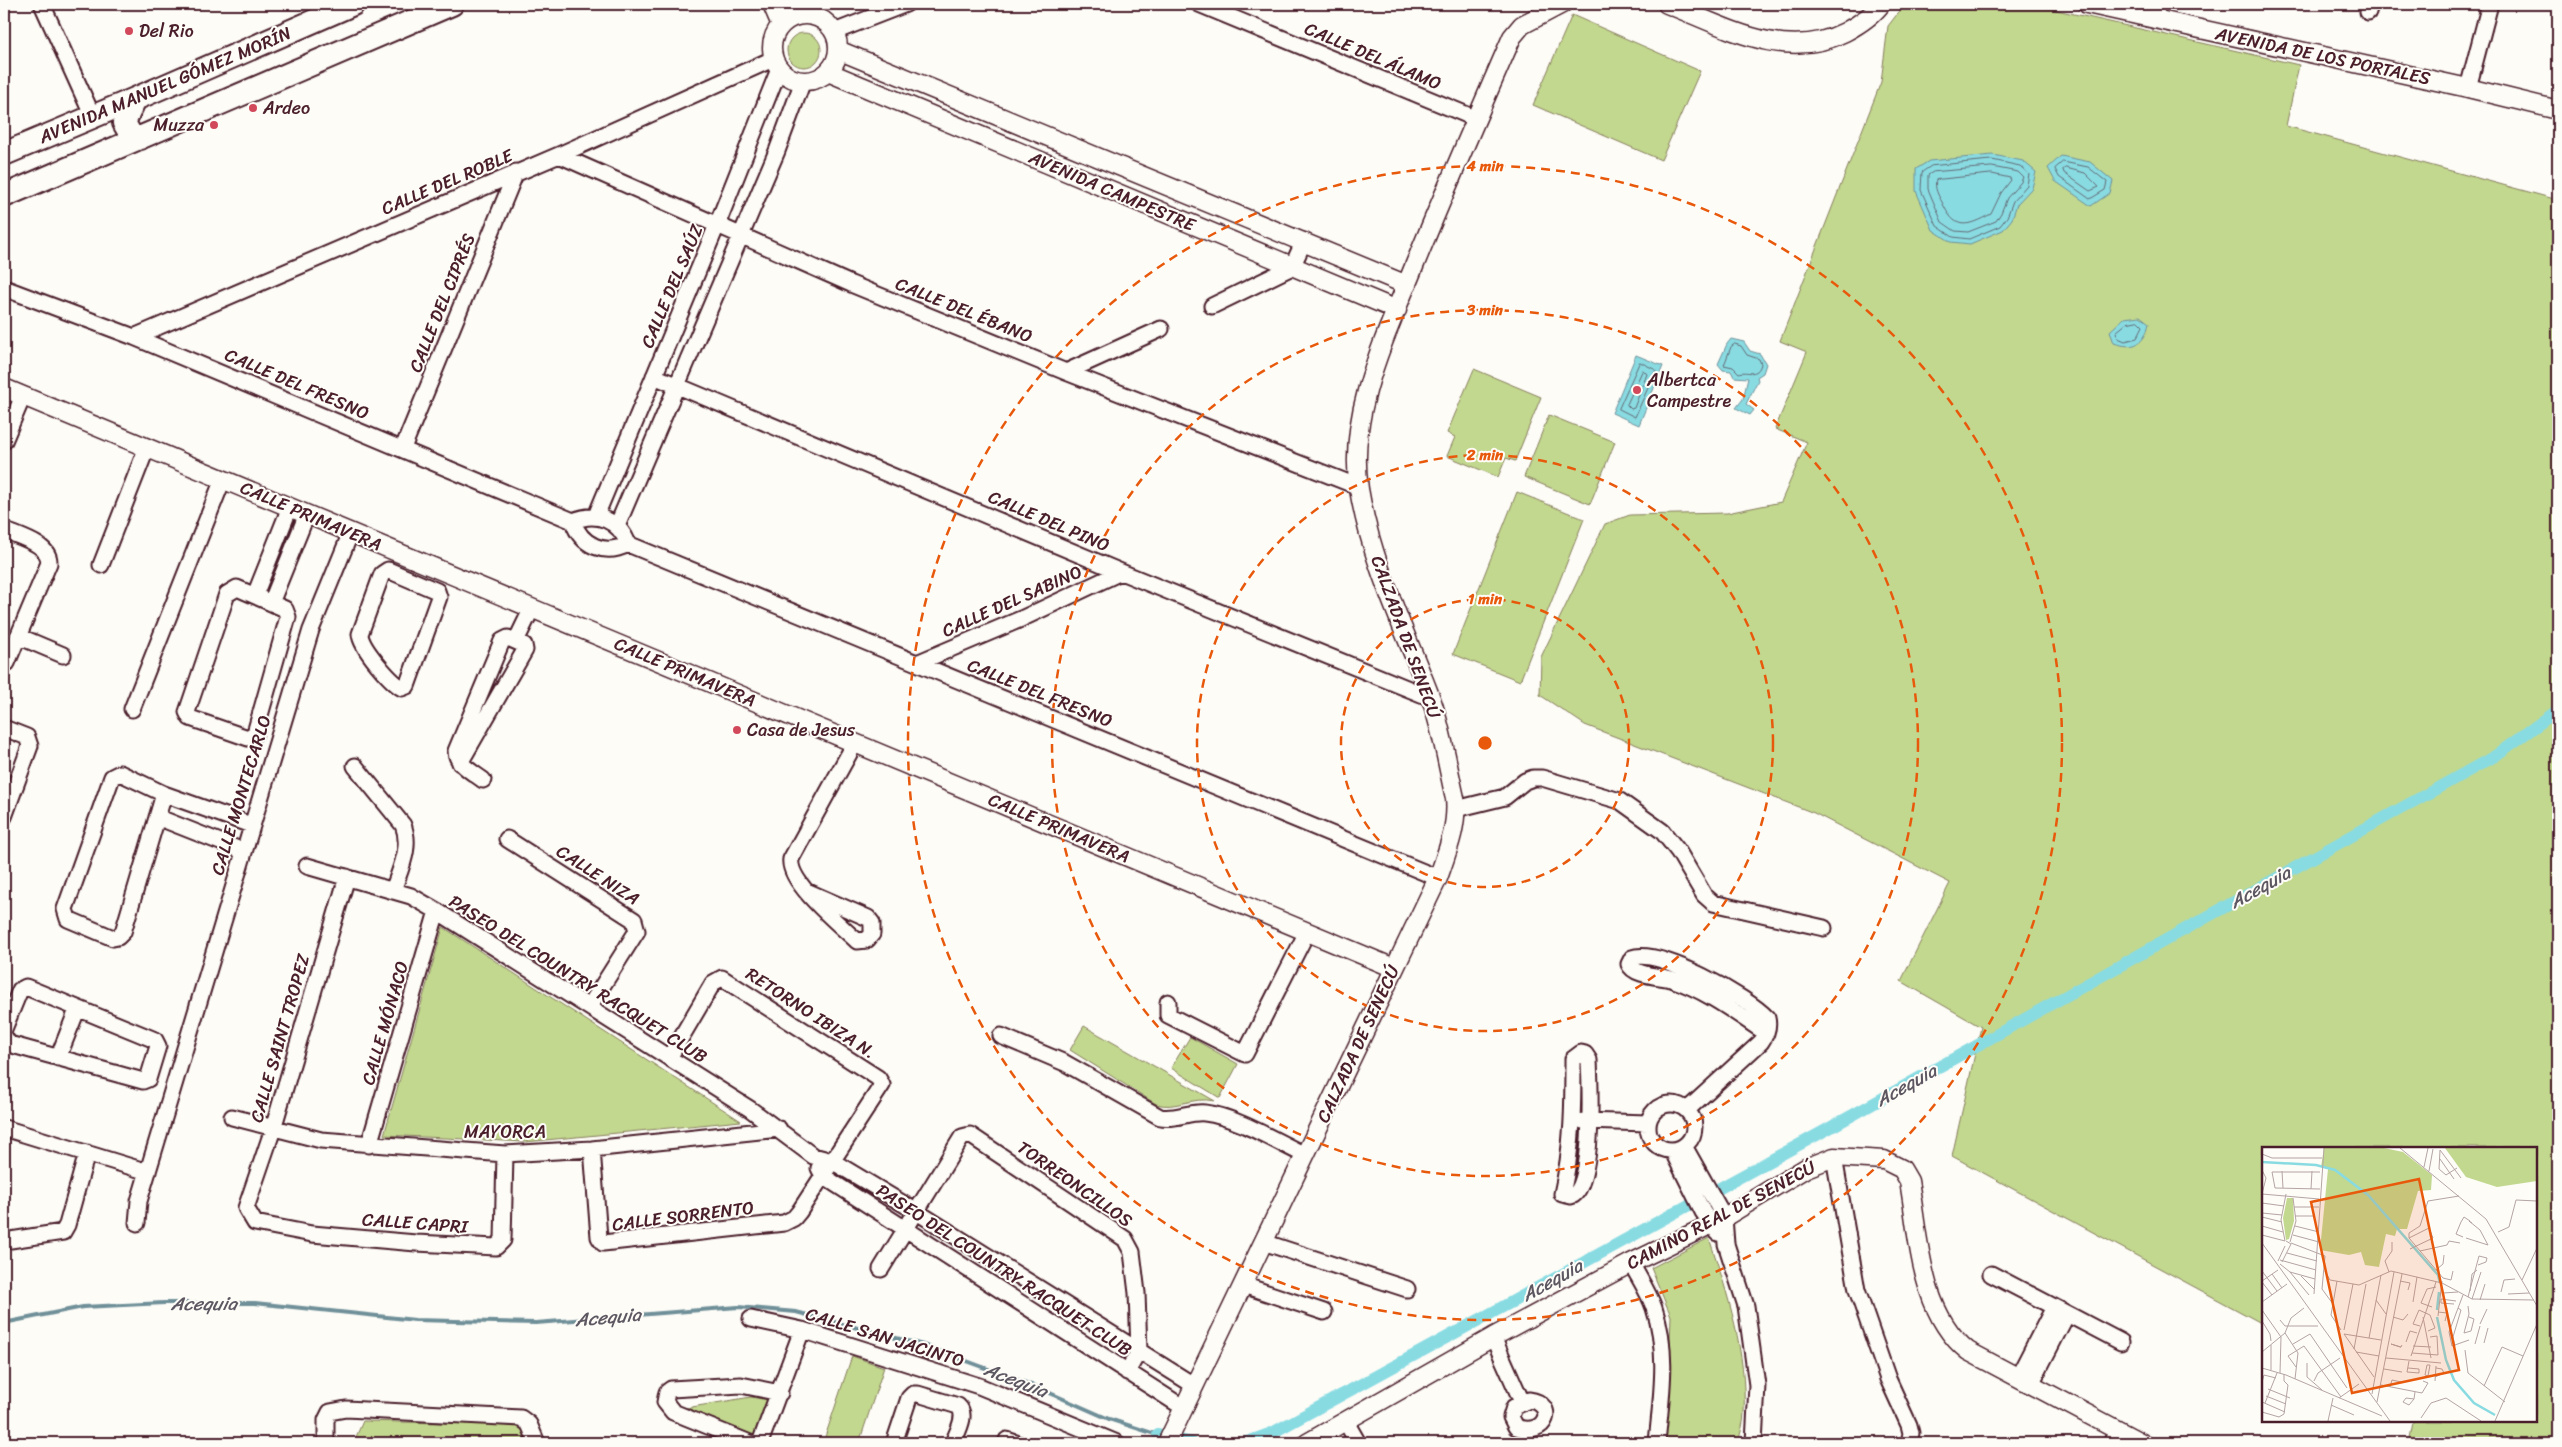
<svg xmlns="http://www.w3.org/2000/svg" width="2562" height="1447" viewBox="0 0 2562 1447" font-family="Sriracha,sans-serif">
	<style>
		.green { fill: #c2d88e; stroke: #867c5c }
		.water { fill: #89dbe2; stroke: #709099 }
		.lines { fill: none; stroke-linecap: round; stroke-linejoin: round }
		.shore { stroke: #636a74; stroke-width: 1 }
		.stream { stroke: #709099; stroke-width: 4 }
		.canal { stroke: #89dbe2; stroke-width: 12 }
		.minor-casing { stroke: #4a1f2b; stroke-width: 19 }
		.tertiary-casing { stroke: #4a1f2b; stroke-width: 21 }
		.primary-casing { stroke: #4a1f2b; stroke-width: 26 }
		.minor { stroke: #fdfcf7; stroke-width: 15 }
		.tertiary { stroke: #fdfcf7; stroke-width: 18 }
		.primary { stroke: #fdfcf7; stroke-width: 22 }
		.ring { fill: none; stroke: #e8590c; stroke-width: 2.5; stroke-dasharray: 9 6 }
		.poi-dot { fill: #d1495b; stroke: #fdfcf7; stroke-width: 2 }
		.labels { text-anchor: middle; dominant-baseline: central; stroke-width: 4; stroke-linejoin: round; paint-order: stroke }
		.poi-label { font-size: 18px; fill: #4a1f2b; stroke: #fdfcf7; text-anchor: start }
		.street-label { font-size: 18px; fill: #4a1f2b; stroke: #fdfcf7 }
		.water-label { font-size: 19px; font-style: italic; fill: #5d5762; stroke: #fdfcf7 }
		.inset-river { fill: none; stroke: #89dbe2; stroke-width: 2.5 }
		.inset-road { fill: none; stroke: #b5a4a5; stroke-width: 1 }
		.view { fill: #e8590c; fill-opacity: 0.15; stroke: #e8590c; stroke-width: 2.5 }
		.inset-edge { fill: none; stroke: #4a1f2b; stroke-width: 2.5 }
		.centre { fill: #e8590c; stroke: #fdfcf7; stroke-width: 2.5 }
		.ring-label { font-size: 15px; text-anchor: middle; font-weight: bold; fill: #e8590c; stroke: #fdfcf7; stroke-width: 4; stroke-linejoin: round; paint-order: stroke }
	</style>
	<rect width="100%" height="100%" fill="#fdfcf7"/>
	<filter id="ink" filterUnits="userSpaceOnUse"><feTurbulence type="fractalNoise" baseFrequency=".02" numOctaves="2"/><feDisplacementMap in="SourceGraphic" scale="10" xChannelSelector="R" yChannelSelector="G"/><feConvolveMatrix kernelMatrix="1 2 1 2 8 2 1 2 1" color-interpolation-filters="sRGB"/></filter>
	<g filter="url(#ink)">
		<path class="green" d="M 1905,4 L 2030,4 L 2299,65 L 2286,126 L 2558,200 L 2558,1443 L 2409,1443 L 2413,1421 L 2536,1421 L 2536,1148 L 2263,1148 L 2263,1324 L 1952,1156 L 1981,1027 L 1901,981 L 1950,883 L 1814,813 L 1585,725 L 1540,695 L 1541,657 L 1605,524 L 1630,515 L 1727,513 L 1781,502 L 1807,442 L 1775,429 L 1807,352 L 1780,341 L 1881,82 L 1888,26 Z
			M 1572,15 L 1700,71 L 1661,160 L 1533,105 Z
			M787 50a17 17 0 1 1 34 0a17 17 0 1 1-34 0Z
			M 1474,369 L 1541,397 L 1515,461 L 1506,458 L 1498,477 L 1447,456 L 1455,437 L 1447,433 Z
			M 1549,415 L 1615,442 L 1590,504 L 1524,477 Z
			M 1517,492 L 1584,519 L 1520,681 L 1453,654 Z
			M 443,927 L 741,1121 L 525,1142 L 384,1135 Z
			M 1084,1026 L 1215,1101 C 1191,1096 1176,1110 1156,1104 L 1070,1050 Z
			M 1190,1037 L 1238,1064 L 1220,1098 L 1171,1068 Z
			M 1709,1238 C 1728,1294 1747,1354 1744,1413 C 1744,1423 1740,1434 1738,1443 L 1666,1443 L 1671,1316 L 1651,1268 Z
			M 852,1356 L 884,1367 L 859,1443 L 823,1443 Z
			M 751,1397 L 768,1400 L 757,1437 L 686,1408 Z
			M 363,1421 L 514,1425 L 527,1433 L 530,1443 L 362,1443 L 356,1437 Z"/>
		<path class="water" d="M 1993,155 L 2023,161 L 2036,172 L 2032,188 L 2017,204 L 2012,219 L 2003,230 L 1970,244 L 1951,242 L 1933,230 L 1916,191 L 1916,169 L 1929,161 Z
			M 2061,156 L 2090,162 L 2113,181 L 2110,193 L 2091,206 L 2055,181 L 2048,168 Z
			M 2140,316 L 2149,323 C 2145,344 2134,350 2114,343 L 2110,331 L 2124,318 Z
			M 1731,339 L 1744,342 L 1750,351 L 1760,354 L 1766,364 L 1763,373 L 1757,377 L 1758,380 L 1746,404 L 1754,410 L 1750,415 L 1736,408 L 1743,399 L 1748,378 L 1734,377 L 1731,371 L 1723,370 L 1718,364 L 1727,344 Z
			M 1636,355 L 1663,366 L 1639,425 L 1612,413 Z"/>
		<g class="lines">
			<path class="shore" d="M 1992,160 L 2020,166 L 2029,174 L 2027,185 L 2013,201 L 2007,217 L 2000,226 L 1969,239 L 1953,237 L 1937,226 L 1921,190 L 1922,172 L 1931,166 Z
				M 2063,162 L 2088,167 L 2107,182 L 2105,190 L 2090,199 L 2059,177 L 2055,169 Z
				M 1992,167 L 2018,172 L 2023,177 L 2021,182 L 2007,198 L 2001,213 L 1996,221 L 1968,232 L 1955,231 L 1942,222 L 1928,189 L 1928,175 L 1933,172 Z
				M 2066,168 L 2085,173 L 2099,187 L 2090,191 L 2064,173 L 2063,170 Z
				M 1992,174 L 2010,178 L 2011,180 L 2001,193 L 1991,214 C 1966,227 1955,231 1942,202 C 1938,195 1934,188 1936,180 Z
				M 2138,321 L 2143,326 L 2137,338 L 2125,341 L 2118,338 L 2116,332 L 2127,323 Z
				M 1735,344 L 1741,346 L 1747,355 L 1759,359 L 1761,364 C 1757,378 1748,370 1739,373 L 1733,367 L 1724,365 L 1731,347 Z
				M 1640,362 L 1656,370 L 1635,417 L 1619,409 Z
				M 1643,370 L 1647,374 L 1634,408 L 1631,409 L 1627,405 Z"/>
			<path class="stream" d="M 4,1323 L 83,1307 L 164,1303 L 255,1303 L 415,1320 L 536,1323 L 738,1307 L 796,1312 L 923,1345 L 1034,1386 L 1109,1419 L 1158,1435"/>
			<path class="canal" d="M 1158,1435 L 1192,1443
				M 1245,1443 L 1272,1433 L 1826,1130 L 2495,756 L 2558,710"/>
			<defs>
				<path id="minor" d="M 42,4 L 93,117
					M 1199,4 L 1477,119
					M 2368,12 L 2370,4
					M 2154,20 L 2158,4
					M 834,32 L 906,4
					M 2468,88 L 2490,4
					M 559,155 L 851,284 L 1066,372 L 1359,487
					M 4,288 L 134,337 L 573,521 C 597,511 619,520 628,544 L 1438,878
					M 1212,306 L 1292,267 L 1304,241
					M 134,337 L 559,155 L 773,59
					M 1066,372 L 1161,329
					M 654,376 L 1121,572 L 1431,698
					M 4,441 L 23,396
					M 403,448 L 516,172
					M 596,516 L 717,225 L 779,69
					M 573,521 C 581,546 605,556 628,544
					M 617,526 L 777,151 L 803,81
					M 4,530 C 19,537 50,544 49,563 L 7,663
					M 101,565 L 147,447
					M 388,570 L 437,591 L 439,597 L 407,686 L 402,688 C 391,682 361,648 360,634 L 382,574 Z
					M 237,588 L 285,609 L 288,617 L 255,733 L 248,738 L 190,718 L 187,712 L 227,594 Z
					M 255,595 L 290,507
					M 271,603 L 307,514
					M 18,636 L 63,655
					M 516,641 L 532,608
					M 917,663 L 1021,619 L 1121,572
					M 132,709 L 223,479
					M 4,728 L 27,737 L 30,746 L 4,817
					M 460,763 L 525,650 L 524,645 L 508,638 L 502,641 L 456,751 C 456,764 474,773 483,780
					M 355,766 L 403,825 C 412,847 400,869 393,891
					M 164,794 L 123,932 L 118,937 L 113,938 L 68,919 L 65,909 L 112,777 L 120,773 L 164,794 L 251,825
					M 1456,809 L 1505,797 L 1525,781 L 1533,778 L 1542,778 L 1620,801 L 1662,831 L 1678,851 L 1704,895 L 1713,903 L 1824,928
					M 157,817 L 243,851
					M 507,839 L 634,920 L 637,931 L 589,1007
					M 307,866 L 411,896 L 437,911 L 750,1109 L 813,1156 L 832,1161 L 917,1212 L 1195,1386
					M 347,877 L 273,1129 L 246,1208 L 255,1223 L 312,1234 L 416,1243 L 496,1247 L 503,1240 L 505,1154
					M 806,891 L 868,918 L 872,923 L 872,934 L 867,940 L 857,941 C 840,925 787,882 791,859 L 855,743
					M 1168,1002 L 1168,1015 L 1245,1054 L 1307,932
					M 4,1029 L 20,990 L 26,987 L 155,1040 L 158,1046 L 148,1079 L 143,1081 L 9,1044 L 4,1036
					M 1001,1036 L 1065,1063 L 1160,1117 C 1176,1120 1190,1111 1205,1113 C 1237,1117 1275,1141 1305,1155
					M 1581,1053 L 1585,1054 L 1589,1060 C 1590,1081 1595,1191 1571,1196 L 1562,1194 C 1573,1145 1573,1108 1573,1059 Z
					M 58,1058 L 77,1010
					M1648 1127a23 23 0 1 1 46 0a23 23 0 1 1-46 0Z
					M 1687,1110 L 1761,1042 C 1766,1035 1769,1026 1767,1018 C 1748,997 1658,947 1632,958 L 1629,964 C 1634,976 1660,976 1671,979 C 1706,990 1736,1013 1766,1033
					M 232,1117 L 321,1140 L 505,1154 L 592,1149 L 779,1129
					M 1583,1121 L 1648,1123
					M 4,1128 L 148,1172
					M 369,1145 L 437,911
					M 1684,1146 L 1724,1217 L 1726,1244 L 1746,1306 L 1757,1385 L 1754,1443
					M 592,1149 L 599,1237 L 603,1243 L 784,1223 L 794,1218 L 799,1212 L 882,1085 L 878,1078 L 722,978 L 713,983 L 669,1058
					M 1672,1150 L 1703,1212 L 1718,1233
					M 1834,1157 L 1857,1290 L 1888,1379 L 1909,1425 L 1911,1433 L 1909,1443
					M 819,1168 L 823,1176 L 1184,1408
					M 137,1223 L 139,1201 L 311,630 L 351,532
					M 4,1241 L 63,1232 L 67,1225 L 87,1153
					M 1263,1242 L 1407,1289
					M 1631,1263 C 1639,1278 1649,1293 1654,1308 C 1669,1352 1661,1398 1657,1443
					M 881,1269 L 962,1137 L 970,1135 L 1125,1239 L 1132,1252 L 1137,1293 L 1139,1351 L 1127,1372
					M 1991,1274 L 2121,1342
					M 1243,1285 L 1324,1312
					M 751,1319 L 802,1330 L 979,1386 L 1117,1443
					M 1493,1337 L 1522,1402
					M 2018,1377 L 2054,1307
					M 2031,1384 L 2067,1314
					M 1529,1400 C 1557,1403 1548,1438 1516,1427 L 1511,1417 L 1514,1407 Z
					M 1346,1422 L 1358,1443
					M 1007,1440 L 1016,1443
					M 326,1443 L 326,1420 L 330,1412 L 346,1409 L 521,1418 L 529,1424 L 537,1443
					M 750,1443 L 673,1412 L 665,1402 L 667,1392 L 671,1389 L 741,1385 L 780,1393
					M 760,1443 L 802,1330
					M 894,1443 L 909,1398 L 913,1394 L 918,1394 L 958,1406 C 968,1415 957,1432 953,1443
					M 2111,1443 L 2118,1430"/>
				<path id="tertiary" d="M 772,4 L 781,25
					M 1667,4 C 1724,26 1785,63 1845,32 C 1858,25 1873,15 1881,4
					M 2087,4 L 2468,88 L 2558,110
					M772 48a33 33 0 1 1 66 0a33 33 0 1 1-66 0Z
					M 838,50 L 1407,285
					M 828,72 L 1397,310
					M 4,388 L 1394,968
					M 1167,1443 L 1438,878 C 1447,852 1458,826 1455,798 C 1447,764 1442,728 1430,696 C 1404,628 1371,562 1359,489 C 1347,412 1387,334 1415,264 C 1446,188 1479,113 1512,37 L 1522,25 L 1562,4
					M 1307,1443 L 1493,1337 L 1631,1263 L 1718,1221 L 1806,1168 L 1834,1157 L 1884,1160 L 1902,1169 L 1909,1181 C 1919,1238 1920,1313 1968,1351 L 2142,1443"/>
				<path id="primary" d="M 135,99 L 124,123 L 131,135 L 140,138
					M 4,154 L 135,99 L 353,4
					M 4,196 L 452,4"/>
			</defs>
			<use href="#minor" class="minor-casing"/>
			<use href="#tertiary" class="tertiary-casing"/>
			<use href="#primary" class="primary-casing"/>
			<use href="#minor" class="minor"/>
			<use href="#tertiary" class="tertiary"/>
			<use href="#primary" class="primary"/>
		</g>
	</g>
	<g class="ring">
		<circle cx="1485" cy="743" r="144"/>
		<circle cx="1485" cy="743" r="288"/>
		<circle cx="1485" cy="743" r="433"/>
		<circle cx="1485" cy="743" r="577"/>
	</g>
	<g class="poi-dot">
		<circle cx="129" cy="31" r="5"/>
		<circle cx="253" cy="108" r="5"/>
		<circle cx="214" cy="125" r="5"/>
		<circle cx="1637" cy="390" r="5"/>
		<circle cx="737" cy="730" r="5"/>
	</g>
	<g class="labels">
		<g class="poi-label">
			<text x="139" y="31">Del Rio</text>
			<text x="263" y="108">Ardeo</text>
			<text x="204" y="125" text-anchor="end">Muzza</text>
			<text x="1647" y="380">Albertca<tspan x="1647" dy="21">Campestre</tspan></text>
			<text x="747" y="730">Casa de Jesus</text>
		</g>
		<g class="street-label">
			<text transform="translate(1373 56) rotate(23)">CALLE DEL ÁLAMO</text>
			<text transform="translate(2323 56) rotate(12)">AVENIDA DE LOS PORTALES</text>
			<text transform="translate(165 85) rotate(-23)">AVENIDA MANUEL GÓMEZ MORÍN</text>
			<text transform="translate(447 182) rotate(-23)">CALLE DEL ROBLE</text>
			<text transform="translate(1112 191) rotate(23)">AVENIDA CAMPESTRE</text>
			<text transform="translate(672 286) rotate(-67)">CALLE DEL SAÚZ</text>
			<text transform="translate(442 303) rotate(-68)">CALLE DEL CIPRÉS</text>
			<text transform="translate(964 310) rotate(22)">CALLE DEL ÉBANO</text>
			<text transform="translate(297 384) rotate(23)">CALLE DEL FRESNO</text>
			<text transform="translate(311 516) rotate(23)">CALLE PRIMAVERA</text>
			<text transform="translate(1049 521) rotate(23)">CALLE DEL PINO</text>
			<text transform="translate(1012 601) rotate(-24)">CALLE DEL SABINO</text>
			<text transform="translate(1406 637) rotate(70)">CALZADA DE SENECÚ</text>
			<text transform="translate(685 672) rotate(23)">CALLE PRIMAVERA</text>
			<text transform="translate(1040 693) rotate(22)">CALLE DEL FRESNO</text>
			<text transform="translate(241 795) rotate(-73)">CALLE MONTECARLO</text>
			<text transform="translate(1059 828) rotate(23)">CALLE PRIMAVERA</text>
			<text transform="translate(598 875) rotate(33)">CALLE NIZA</text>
			<text transform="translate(578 979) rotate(32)">PASEO DEL COUNTRY RACQUET CLUB</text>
			<text transform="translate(811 1013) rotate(33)">RETORNO IBIZA N.</text>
			<text transform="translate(385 1023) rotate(-74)">CALLE MÓNACO</text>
			<text transform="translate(280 1038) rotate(-74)">CALLE SAINT TROPEZ</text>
			<text transform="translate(1358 1044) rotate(-65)">CALZADA DE SENECÚ</text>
			<text x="505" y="1132">MAYORCA</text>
			<text transform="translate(1075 1184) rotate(35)">TORREONCILLOS</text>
			<text transform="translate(1721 1215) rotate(-28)">CAMINO REAL DE SENECÚ</text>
			<text transform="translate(683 1216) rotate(-7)">CALLE SORRENTO</text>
			<text transform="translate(415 1223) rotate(4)">CALLE CAPRI</text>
			<text transform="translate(1004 1270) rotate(33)">PASEO DEL COUNTRY RACQUET CLUB</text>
			<text transform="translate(885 1337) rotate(17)">CALLE SAN JACINTO</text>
		</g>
		<g class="water-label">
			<text transform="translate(2260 887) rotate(-29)">Acequia</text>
			<text transform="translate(1906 1085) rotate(-29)">Acequia</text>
			<text transform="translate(1552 1280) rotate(-29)">Acequia</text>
			<text x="204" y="1303">Acequia</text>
			<text transform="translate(608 1317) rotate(-5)">Acequia</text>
			<text transform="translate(1016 1380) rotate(21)">Acequia</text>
		</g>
	</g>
	<g transform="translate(2262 1147)">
		<rect width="275" height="275" fill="#fdfcf7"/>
		<path d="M 62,1 L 122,1 L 141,5 L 170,28 L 169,43 L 156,44 L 145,82 L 135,82 L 133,89 L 124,87 L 117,120 L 103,118 L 99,105 L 87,108 L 58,103 L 66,22 L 59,20 ZM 183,1 L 275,1 L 275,34 L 235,40 L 204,30 ZM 25,51 L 31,51 L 32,74 L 27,92 L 24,93 L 21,71 Z" fill="#c2d88e"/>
		<path class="inset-river" d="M 0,15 L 54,18 L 73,23 L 106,48 L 176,128 L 178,136M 175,163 L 177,145M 175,170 L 184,213 L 192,233 L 212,256 L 233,268"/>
		<path class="inset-road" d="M 138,1 L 224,72 L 275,159M 178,3 L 177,22 L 184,28 L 195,21M 178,3 L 199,31M 0,7 L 10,11 L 60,11M 178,12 L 192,32M 162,20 L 166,1M 0,23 L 4,31 L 0,47M 20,24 L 21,41M 167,24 L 171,2M 49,42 L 50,24M 58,42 L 13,41 L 10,25 L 58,25M 0,47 L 57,52M 0,56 L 22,59M 32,60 L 57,60M 0,66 L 20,68M 33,69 L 53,69M 0,70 L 20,75M 210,76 L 207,74 L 218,83 L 226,98M 0,79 L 21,85M 33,79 L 57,85M 236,85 L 247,80 L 254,53 L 275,54M 0,88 L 23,94M 31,88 L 57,95M 201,90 L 194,87 L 199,75 L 202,70 L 208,74M 147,91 L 147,86 L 158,79 L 166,54 L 197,49M 147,91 L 181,131 L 189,133 L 191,124M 147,91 L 167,81 L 171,91 L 148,102M 204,91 L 226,98M 23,94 L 19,73 L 24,47M 28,95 L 34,74 L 31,51M 0,96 L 128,274M 29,96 L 63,109 L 60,142 L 71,157M 158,104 L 185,98 L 187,94 L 198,96M 25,106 L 55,114M 18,113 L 54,123M 16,114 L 23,99M 20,115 L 29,97 L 24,94M 18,117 L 28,125 L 53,132M 174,123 L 181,117 L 182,108M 0,124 L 15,144M 63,124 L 68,133 L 97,138 L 129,124 L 180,136 L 210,152 L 272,153M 28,125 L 47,148M 127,125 L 123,114 L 130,104 L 130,95M 10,127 L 20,141M 39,129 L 52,142M 260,133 L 275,101M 0,134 L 16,123M 75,134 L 69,168 L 79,183M 138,134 L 148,136 L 146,143M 0,135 L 10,148M 208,144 L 210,127 L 215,123M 239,145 L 242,133 L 253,132M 181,146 L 196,145M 52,147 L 62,1M 246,147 L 267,146M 201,148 L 187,185 L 190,199 L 207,193M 206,150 L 217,109 L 225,111 L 224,115 L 216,118M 210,152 L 219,125M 114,153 L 124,167M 218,153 L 223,137M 0,155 L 25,137M 151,155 L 155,130M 192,157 L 179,156 L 179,152 L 194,154M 170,160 L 159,156 L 165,142 L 174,140M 0,163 L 19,190 L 18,226M 176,165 L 185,166 L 183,174M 176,169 L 180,134M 131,170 L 141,173 L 146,167M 161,170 L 169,211M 18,173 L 23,179 L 56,179M 0,174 L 8,187 L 9,194M 218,177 L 225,162M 158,179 L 151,177 L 157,163 L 168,168 L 173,181 L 166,184M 82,183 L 91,137M 23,186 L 36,206 L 33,232M 202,186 L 207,167 L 206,159M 202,186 L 209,184 L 212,172 L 207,170M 82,187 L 112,230M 82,187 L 119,193M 107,191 L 119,128M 144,195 L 148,184 L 155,186M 222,196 L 226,181M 31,197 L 48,187 L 85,241M 213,197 L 218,179M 9,198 L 9,223M 151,199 L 169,200M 193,199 L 191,190 L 199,163 L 196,161M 139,200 L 129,197 L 138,200 L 139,200 L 140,198M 92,202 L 104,137M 203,203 L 206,226 L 243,255M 0,205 L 23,186 L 29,171 L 42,161M 94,205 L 117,209M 150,206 L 176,208 L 175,189 L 168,190M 149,209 L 174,135M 124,211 L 179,216M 45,216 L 45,230 L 60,243M 165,218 L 168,218 L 166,229 L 163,228 ZM 34,220 L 26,209 L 42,199 L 79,250M 0,221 L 24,228 L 120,269M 146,221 L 157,222 L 157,226 L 145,225 L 147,214M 122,222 L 140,225M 173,230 L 182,226 L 180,222 L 174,221M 52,234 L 56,226 L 78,211M 173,234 L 174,219M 0,235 L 2,228 L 14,231M 119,238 L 160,246 L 166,236 L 161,234M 222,239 L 240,200 L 261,209M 128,240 L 130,233 L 139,235M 6,242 L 28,251M 110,247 L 132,125M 4,249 L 24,257M 77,251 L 97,237M 152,252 L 144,251 L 141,255 L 147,258 L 152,252 L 153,245M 0,255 L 23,265M 115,255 L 140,127M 3,256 L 15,226M 69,258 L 92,268M 0,265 L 17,270 L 22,267 L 26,238 L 22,234 L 22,227M 159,271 L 169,256 L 184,251 L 219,274M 66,274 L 71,251M 233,274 L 275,177"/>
		<path class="view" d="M 157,32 L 197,223 L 90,246 L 49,55 Z"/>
		<rect width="275" height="275" class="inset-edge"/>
	</g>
	<circle cx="1485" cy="743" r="8" class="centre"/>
	<g class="ring-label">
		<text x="1485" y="171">4 min</text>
		<text x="1485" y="315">3 min</text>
		<text x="1485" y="460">2 min</text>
		<text x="1485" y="604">1 min</text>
	</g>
	<rect width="2562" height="1447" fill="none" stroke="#fdfcf7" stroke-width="20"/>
	<rect x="10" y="10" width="2542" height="1427" fill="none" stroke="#4a1f2b" stroke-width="2" filter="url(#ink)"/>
</svg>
